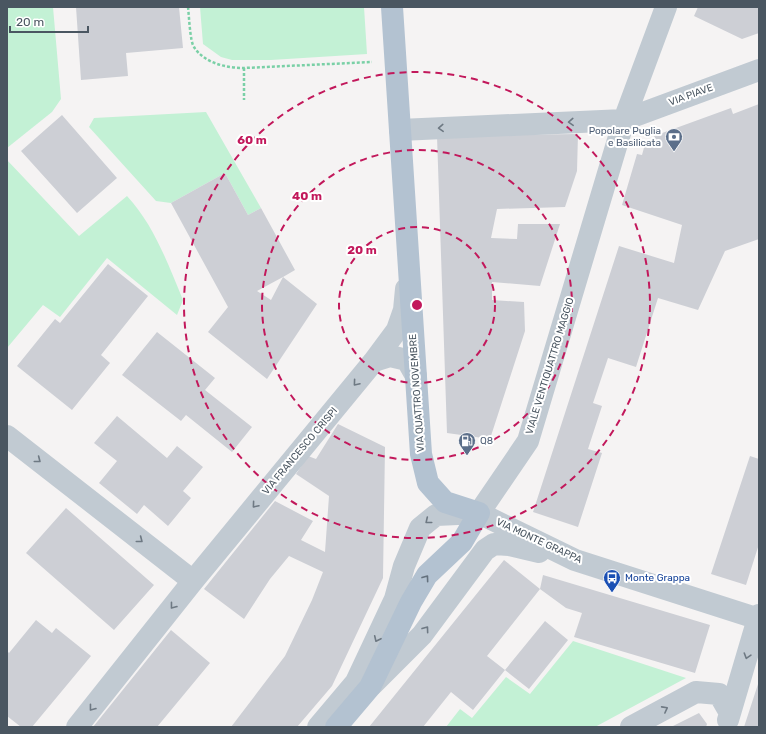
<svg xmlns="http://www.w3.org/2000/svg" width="766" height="734" viewBox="0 0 766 734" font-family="Rubik,sans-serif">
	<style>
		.green { fill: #c3f1d5 }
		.building { fill: #cdcfd5 }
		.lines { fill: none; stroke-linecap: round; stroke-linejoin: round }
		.path { stroke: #7ad0a6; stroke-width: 2.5; stroke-dasharray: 3 2; stroke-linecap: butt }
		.minor { stroke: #c1cad2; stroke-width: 22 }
		.major { stroke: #b3c2d1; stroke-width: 22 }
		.oneway { stroke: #6e7983 }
		.oneway2 { stroke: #64717d }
		.ring { fill: none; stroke: #c2185b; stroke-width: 2; stroke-dasharray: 7 5 }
		.labels { text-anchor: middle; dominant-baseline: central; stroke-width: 4; stroke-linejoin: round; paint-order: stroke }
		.street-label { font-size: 10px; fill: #4a5661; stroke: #fff }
		.service-label { font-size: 10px; fill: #4e5e75; stroke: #fff; text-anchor: end }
		.transit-label { font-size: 10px; fill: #164399; stroke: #fff; text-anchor: start }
		.centre { fill: #c2185b; stroke: #fff; stroke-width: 2 }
		.ring-label { font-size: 12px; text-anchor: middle; font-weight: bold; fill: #c2185b; stroke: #fff; stroke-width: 4; stroke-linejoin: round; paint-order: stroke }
	</style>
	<rect width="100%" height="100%" fill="#f5f3f3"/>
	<path class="green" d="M 7,7 L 53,7 L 61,99 L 52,112 L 7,148 Z
		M 200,7 L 364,7 L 367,54 L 271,60 L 232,60 L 221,57 L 203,44 Z
		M 206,112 L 261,208 L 248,215 L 225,173 L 171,203 L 156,201 L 89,127 L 94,118 Z
		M 7,160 L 79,236 L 127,196 C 154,225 168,264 183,300 L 177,315 L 107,258 L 60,317 L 43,305 L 7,348 Z
		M 573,641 L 686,678 L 595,727 L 446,727 L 460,709 L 472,718 L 506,677 L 530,694 Z"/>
	<path class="building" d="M 76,7 L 179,7 L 183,48 L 126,53 L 128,76 L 81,80 Z
		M 698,7 L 759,7 L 759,33 L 742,39 L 694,16 Z
		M 759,104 L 759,239 L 725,251 L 698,310 L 658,298 L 636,367 L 608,358 L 593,403 L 602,406 L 588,449 L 602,453 L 578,527 L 533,512 L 619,246 L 674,263 L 682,225 L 622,205 L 637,154 L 642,155 L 645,144 L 656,140 L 654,136 L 731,108 L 733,114 Z
		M 62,115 L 117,178 L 77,213 L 21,151 Z
		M 578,134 L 577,171 L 565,207 L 497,209 L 491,238 L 517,239 L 518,224 L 560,224 L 540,286 L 492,282 L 492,300 L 524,302 L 525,331 L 490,439 L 447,433 L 437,136 Z
		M 225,173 L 248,215 L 261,208 L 295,270 L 283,277 L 257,291 L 271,300 L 283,277 L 317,304 L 267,379 L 208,332 L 228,307 L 171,203 Z
		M 108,264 L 148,296 L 101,355 L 110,363 L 72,410 L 17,366 L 55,319 L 60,323 Z
		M 157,332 L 215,378 L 205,390 L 252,427 L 232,452 L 186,415 L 181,421 L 122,375 Z
		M 117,416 L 167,458 L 177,446 L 203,467 L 183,491 L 191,498 L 168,526 L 144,505 L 137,514 L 99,483 L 117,461 L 94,443 Z
		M 338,424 L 385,447 L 383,578 L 332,686 L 297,727 L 231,727 L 285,656 L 312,600 L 323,572 L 289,556 L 270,579 L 244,619 L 204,589 L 275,501 L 313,521 L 301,540 L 325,552 L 329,496 L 296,474 L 308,456 L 316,459 Z
		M 750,456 L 759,459 L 759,544 L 746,585 L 711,574 Z
		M 66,508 L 154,585 L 114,630 L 26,553 Z
		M 504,560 L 540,589 L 543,575 L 710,625 L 695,673 L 574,637 L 582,613 L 566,608 L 540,589 L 487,656 L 505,670 L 473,710 L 451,692 L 423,727 L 369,727 Z
		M 36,620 L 52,633 L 56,628 L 91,656 L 32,727 L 21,727 L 7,716 L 7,651 L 9,653 Z
		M 545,621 L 568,640 L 529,689 L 505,670 Z
		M 171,630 L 210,663 L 157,727 L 93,727 Z
		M 759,681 L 759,727 L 744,727 Z
		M 699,713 L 707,724 L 706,727 L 671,727 Z"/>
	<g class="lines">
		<path class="path" d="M 188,7 C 189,15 190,42 194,47 C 204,63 226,68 244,68 L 372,62
			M 244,68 L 244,100"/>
		<path class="minor" d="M 400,130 L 624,120 L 759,70
			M 374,361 L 397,330 L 404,310 L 406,289
			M 7,436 L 193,581
			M 479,513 L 528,441 L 624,120 L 666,7
			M 373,684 L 422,635 L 485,550 L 494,544 L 509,545 L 539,552
			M 728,720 L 759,615
			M 77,727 L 193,581 L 374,361 L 390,356 L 407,360 L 416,376
			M 318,727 L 356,682 L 395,599 L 404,566 L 420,528 L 436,515 L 479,513 L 575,560 L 759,619
			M 631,727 L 696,692 L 719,694 L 730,713"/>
		<path class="major" d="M 336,727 L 370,687 L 411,602 L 427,575 L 462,542 L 479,513 L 445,502 L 428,483 L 421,454 L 392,7"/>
	</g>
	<defs><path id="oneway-chevron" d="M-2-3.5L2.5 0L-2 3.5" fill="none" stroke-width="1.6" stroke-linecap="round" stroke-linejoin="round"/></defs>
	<g class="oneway">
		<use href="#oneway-chevron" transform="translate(571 122) rotate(177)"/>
		<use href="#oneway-chevron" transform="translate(441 128) rotate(177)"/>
		<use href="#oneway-chevron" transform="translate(356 383) rotate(130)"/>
		<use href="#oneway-chevron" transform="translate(38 460) rotate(38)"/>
		<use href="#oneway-chevron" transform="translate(255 505) rotate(130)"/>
		<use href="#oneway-chevron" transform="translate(428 521) rotate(141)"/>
		<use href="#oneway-chevron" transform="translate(140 540) rotate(38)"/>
		<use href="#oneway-chevron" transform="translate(173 606) rotate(128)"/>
		<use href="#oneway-chevron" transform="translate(426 629) rotate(-54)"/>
		<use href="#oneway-chevron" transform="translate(377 639) rotate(115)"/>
		<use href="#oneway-chevron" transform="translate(747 656) rotate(107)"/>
		<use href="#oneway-chevron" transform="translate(92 708) rotate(128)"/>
		<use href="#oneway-chevron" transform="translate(665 709) rotate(-28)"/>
	</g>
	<use class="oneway2" href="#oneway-chevron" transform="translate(426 578) rotate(-54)"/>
	<g class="ring">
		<circle cx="417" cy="305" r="78"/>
		<circle cx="417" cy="305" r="155"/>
		<circle cx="417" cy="305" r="233"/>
	</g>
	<defs>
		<symbol id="bank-pin" viewBox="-11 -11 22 30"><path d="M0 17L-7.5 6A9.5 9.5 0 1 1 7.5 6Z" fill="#5c6f8a" stroke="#fff"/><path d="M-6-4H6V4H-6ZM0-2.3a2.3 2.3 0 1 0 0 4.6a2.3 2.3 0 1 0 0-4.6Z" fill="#fff"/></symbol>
		<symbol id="fuel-pin" viewBox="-11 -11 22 30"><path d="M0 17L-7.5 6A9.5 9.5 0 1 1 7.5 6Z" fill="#5c6f8a" stroke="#fff"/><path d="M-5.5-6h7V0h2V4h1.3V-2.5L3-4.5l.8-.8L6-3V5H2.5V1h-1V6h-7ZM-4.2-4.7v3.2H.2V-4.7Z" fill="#fff"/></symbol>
		<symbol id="bus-pin" viewBox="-11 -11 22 30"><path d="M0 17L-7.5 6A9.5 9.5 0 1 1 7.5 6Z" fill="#1a4fb4" stroke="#fff"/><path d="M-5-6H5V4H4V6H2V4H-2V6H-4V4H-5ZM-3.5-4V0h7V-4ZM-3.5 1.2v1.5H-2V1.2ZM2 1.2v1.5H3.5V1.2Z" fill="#fff"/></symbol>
	</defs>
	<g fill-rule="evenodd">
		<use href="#bank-pin" x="664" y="127" width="20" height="27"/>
		<use href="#fuel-pin" x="457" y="431" width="20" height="27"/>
		<use href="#bus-pin" x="602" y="568" width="20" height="27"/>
	</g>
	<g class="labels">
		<g class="street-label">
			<text transform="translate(691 95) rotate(-20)">VIA PIAVE</text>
			<text transform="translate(550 366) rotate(-73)">VIALE VENTIQUATTRO MAGGIO</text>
			<text transform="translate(417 393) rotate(-94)">VIA QUATTRO NOVEMBRE</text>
			<text transform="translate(300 451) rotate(-50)">VIA FRANCESCO CRISPI</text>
			<text transform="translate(539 541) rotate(25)">VIA MONTE GRAPPA</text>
		</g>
		<g class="service-label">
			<text x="661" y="131">Popolare Puglia<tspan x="661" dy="12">e Basilicata</tspan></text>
			<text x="480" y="441" text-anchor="start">Q8</text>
		</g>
		<g class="transit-label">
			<text x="625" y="578">Monte Grappa</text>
		</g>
	</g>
	<circle cx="417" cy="305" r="6" class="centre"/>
	<g class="ring-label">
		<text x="252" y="144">60 m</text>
		<text x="307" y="200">40 m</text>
		<text x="362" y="254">20 m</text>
	</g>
	<rect width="766" height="734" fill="none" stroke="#4a5661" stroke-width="16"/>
	<path d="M10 26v6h78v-6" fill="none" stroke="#4a5661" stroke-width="2"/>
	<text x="16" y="26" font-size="12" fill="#4a5661" stroke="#ffffff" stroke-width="3" paint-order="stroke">20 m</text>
</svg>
